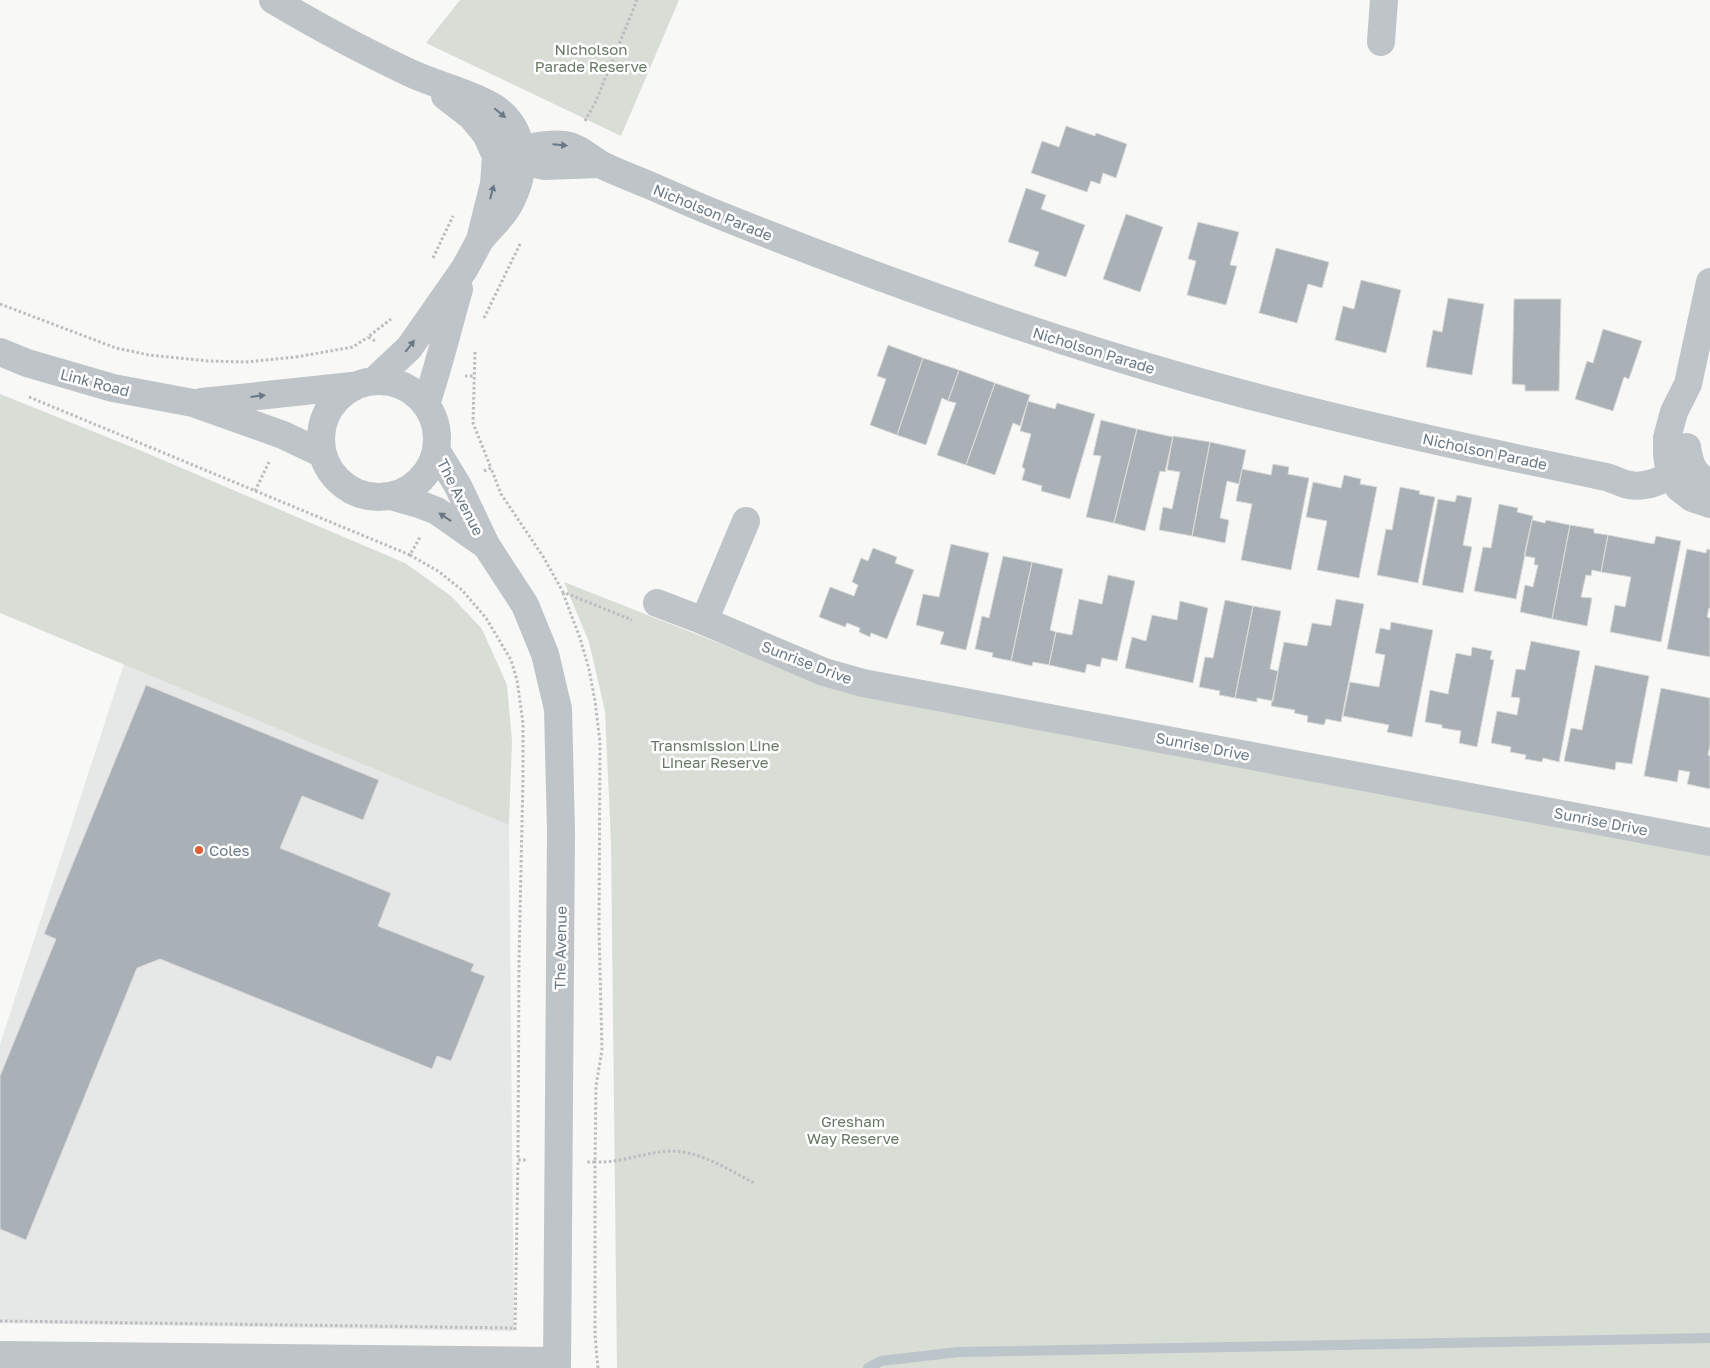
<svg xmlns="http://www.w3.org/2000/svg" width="1710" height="1368" viewBox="0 0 1710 1368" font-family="'Golos Text',sans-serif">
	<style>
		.built { fill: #e6e7e7 }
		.green { fill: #d8ddd5 }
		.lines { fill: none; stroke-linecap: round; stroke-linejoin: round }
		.stream { stroke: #bbc5ca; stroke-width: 10 }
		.building { fill: #a9b1b7; stroke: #dadad8 }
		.path { stroke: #babdc0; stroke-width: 3; stroke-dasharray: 2.5 2.5; stroke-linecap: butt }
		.minor { stroke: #bfc4c8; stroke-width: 28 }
		.oneway { fill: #697886 }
		.poi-dot { fill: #dc5e32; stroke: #fff; stroke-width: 2 }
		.labels { text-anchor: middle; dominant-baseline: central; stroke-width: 5; stroke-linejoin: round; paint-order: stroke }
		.park-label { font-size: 15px; fill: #667863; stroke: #fff }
		.street-label { font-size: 15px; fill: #697886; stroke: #fff }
		.poi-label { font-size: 15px; fill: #697886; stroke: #fff; text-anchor: start }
	</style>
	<rect width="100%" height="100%" fill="#f8f8f6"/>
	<path class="built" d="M 124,664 L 509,825 L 514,1331 L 0,1323 L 0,1044 Z"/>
	<path class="green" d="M 460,0 L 679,0 L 621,136 L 426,43 Z
		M 0,394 L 144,452 L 405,563 L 451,596 L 482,629 L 507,685 L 512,741 L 509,825 L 0,613 Z
		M 564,582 L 840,691 L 1710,855 L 1710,1368 L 617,1368 L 611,841 L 605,711 L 589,642 Z"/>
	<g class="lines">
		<path class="stream" d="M 868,1368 L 881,1361 L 958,1352 L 1710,1338"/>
	</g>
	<path class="building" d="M 1066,126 L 1095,136 L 1096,133 L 1127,144 L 1116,178 L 1103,173 L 1100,184 L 1091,181 L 1087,192 L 1031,173 L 1042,141 L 1059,147 Z
		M 1026,188 L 1046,195 L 1041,209 L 1085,225 L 1066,277 L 1034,266 L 1039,252 L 1008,242 Z
		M 1126,214 L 1163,227 L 1140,292 L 1103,279 Z
		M 1198,222 L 1239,232 L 1230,265 L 1237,266 L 1226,305 L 1187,295 L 1196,261 L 1188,259 Z
		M 1276,248 L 1329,262 L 1322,288 L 1308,284 L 1297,323 L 1259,313 Z
		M 1361,280 L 1401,290 L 1386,353 L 1335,340 L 1343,306 L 1354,309 Z
		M 1448,298 L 1484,304 L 1472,375 L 1426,367 L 1433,330 L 1442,332 Z
		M 1514,299 L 1561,299 L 1559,391 L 1525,391 L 1525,385 L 1512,384 Z
		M 1603,329 L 1642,341 L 1629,379 L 1624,377 L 1613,411 L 1575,399 L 1587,361 L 1593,363 Z
		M 888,345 L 923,358 L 897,435 L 870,425 L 886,379 L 877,376 Z
		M 923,358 L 959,370 L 948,401 L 942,398 L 926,445 L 897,435 Z
		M 959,370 L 995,383 L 966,465 L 937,455 L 956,403 L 948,401 Z
		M 995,383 L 1030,395 L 1020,426 L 1013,423 L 995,475 L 966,465 Z
		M 1028,401 L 1055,409 L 1057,403 L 1095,414 L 1070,499 L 1041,491 L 1042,486 L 1022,480 L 1025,469 L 1022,467 L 1031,434 L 1020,431 Z
		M 1101,420 L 1137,429 L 1114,523 L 1086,517 L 1101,456 L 1093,455 Z
		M 1137,429 L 1173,437 L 1165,472 L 1160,471 L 1145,531 L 1114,523 Z
		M 1173,436 L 1210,442 L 1192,536 L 1159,530 L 1163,507 L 1172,509 L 1180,472 L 1167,470 Z
		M 1210,442 L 1246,450 L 1239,484 L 1227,481 L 1220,518 L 1229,520 L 1225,543 L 1192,536 Z
		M 1273,464 L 1289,467 L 1288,474 L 1309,478 L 1291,570 L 1241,560 L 1252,504 L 1236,501 L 1242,469 L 1271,475 Z
		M 1344,475 L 1361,479 L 1360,484 L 1377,487 L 1359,578 L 1317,570 L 1327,521 L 1306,517 L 1313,482 L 1341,488 Z
		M 1400,487 L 1420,491 L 1419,494 L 1435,497 L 1418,583 L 1377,575 L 1386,529 L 1392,530 Z
		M 1457,495 L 1472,498 L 1463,545 L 1472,547 L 1463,593 L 1422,585 L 1438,499 L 1455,502 Z
		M 1499,504 L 1518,508 L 1517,512 L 1533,516 L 1516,599 L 1474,591 L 1483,547 L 1491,548 Z
		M 1532,520 L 1545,523 L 1546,520 L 1570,525 L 1552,619 L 1520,612 L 1525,585 L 1533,587 L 1538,565 L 1534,565 L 1535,558 L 1524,556 Z
		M 1570,525 L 1594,529 L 1594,533 L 1608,535 L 1601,572 L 1592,570 L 1591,576 L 1586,575 L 1581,597 L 1592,598 L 1587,626 L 1552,619 Z
		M 1608,535 L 1654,544 L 1656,536 L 1681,541 L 1661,642 L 1610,632 L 1615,605 L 1625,607 L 1631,577 L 1601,572 Z
		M 951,544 L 989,553 L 966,650 L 940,644 L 944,632 L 916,625 L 923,594 L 939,597 Z
		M 873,548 L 897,557 L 895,563 L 914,570 L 887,639 L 871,633 L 870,637 L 859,632 L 860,628 L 847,623 L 845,627 L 819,617 L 830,587 L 854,596 L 858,585 L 852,582 L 861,558 L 868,561 Z
		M 1687,549 L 1706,553 L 1707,549 L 1710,550 L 1710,609 L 1709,608 L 1707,617 L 1710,618 L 1710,657 L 1667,649 Z
		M 1003,556 L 1032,562 L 1011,661 L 992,657 L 993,653 L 975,649 L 982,616 L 989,618 Z
		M 1032,562 L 1063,569 L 1050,630 L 1056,632 L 1049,665 L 1033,662 L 1032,666 L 1011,661 Z
		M 1108,575 L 1135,581 L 1117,661 L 1102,658 L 1100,667 L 1087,664 L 1085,673 L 1049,665 L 1056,632 L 1072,635 L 1079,599 L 1102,604 Z
		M 1336,599 L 1364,604 L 1341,722 L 1326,719 L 1324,725 L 1307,722 L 1308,716 L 1294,713 L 1295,710 L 1271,706 L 1284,642 L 1307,646 L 1312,623 L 1331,626 Z
		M 1225,600 L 1253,606 L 1235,698 L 1219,695 L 1220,691 L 1199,687 L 1205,657 L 1213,658 Z
		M 1180,601 L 1208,608 L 1193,683 L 1125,668 L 1132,637 L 1146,641 L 1152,615 L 1177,620 Z
		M 1253,606 L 1281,611 L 1270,669 L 1278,671 L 1273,701 L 1257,698 L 1257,702 L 1235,698 Z
		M 1391,622 L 1433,630 L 1412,737 L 1387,732 L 1389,725 L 1343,716 L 1350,682 L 1379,687 L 1385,655 L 1375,653 L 1380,628 L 1390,630 Z
		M 1531,641 L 1580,651 L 1559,762 L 1543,758 L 1542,762 L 1525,759 L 1526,755 L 1510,752 L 1511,747 L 1491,743 L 1497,711 L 1517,715 L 1520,698 L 1511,697 L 1516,669 L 1525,670 Z
		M 1472,647 L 1492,651 L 1490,659 L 1494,660 L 1477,747 L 1459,743 L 1461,731 L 1442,728 L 1442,725 L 1425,722 L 1430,690 L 1448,694 L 1456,653 L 1471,656 Z
		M 1595,665 L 1649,676 L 1632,764 L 1616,762 L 1615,770 L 1564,761 L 1571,728 L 1582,730 Z
		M 146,685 L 379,780 L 363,820 L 302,796 L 280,848 L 391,893 L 378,926 L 474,964 L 471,971 L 485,976 L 451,1061 L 437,1056 L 432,1069 L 160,959 L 137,968 L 26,1240 L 0,1229 L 0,1076 L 56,939 L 44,934 Z
		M 1661,688 L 1710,698 L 1710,745 L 1708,755 L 1710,756 L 1710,789 L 1687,784 L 1690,772 L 1679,770 L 1677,782 L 1644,776 Z"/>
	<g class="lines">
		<path class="path" d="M 585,121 L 596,101 L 637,0
			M 433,258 L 453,216
			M 0,304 L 116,348 L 149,355 L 208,361 L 246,362 L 296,357
			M 484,318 L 521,242
			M 375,341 L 368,337 L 391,319
			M 475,352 L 473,423 L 491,468
			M 296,357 L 353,347 L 368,337
			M 465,376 L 474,376
			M 29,397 L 410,555 L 420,537
			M 484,471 L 491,468 L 501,494 L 544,558 L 563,592 L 632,620
			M 255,491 L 269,462
			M 410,555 L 438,571 L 462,590 L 486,618 L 511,660 L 517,680 L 523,723 L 523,777 L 519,962 L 518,1160 L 528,1160
			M 563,593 L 580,638 L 589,669 L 595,701 L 600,742 L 599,930 L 602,1050 L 596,1086 L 595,1162 L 587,1162
			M 0,1321 L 516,1328
			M 515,1330 L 518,1160
			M 598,1368 L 595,1335 L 595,1162 C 620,1163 643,1153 668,1151 C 699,1150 727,1169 754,1183"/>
		<path class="minor" d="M 273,0 C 317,26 361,50 408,72 C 433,84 461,90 486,103 C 528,123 529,171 507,208 C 500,219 489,229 480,240
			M 1381,42 L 1384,0
			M 496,156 C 518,151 541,142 565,145 C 579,147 588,157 600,164 C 615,172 633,178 649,185 C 674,196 699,207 724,217 C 877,278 1031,334 1189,379 C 1327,418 1466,448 1606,477 C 1613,479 1619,482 1625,484 C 1648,491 1671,475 1690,465
			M 504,158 L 545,166 L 599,164
			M 1710,282 L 1688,384 L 1674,412 L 1667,438 L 1667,454 L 1669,469 L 1679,488 L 1692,498 L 1710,504
			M 0,352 L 27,363 L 113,388 L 193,403 L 283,435 L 323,454
			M 375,380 L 409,348 L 465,268 L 480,240 L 494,184 L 496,156 L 486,134 L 472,117 L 445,96
			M321 439a58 58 0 1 1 116 0a58 58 0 1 1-116 0Z
			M 202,402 L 352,386
			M 426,404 C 439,366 448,327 459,289
			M 1687,447 C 1690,466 1693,473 1710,484
			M 436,450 L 458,486 L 486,545 L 525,605 L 545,654 L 558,709 L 561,831 L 557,1368
			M 391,496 L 419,504 L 437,511 L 484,544
			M 657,603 L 704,621 L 824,672 L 863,683 L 1710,842
			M 704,621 L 746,521
			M 0,1355 L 556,1361"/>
	</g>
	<defs><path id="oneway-solid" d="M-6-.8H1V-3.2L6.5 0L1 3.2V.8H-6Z" transform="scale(1.25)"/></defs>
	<g class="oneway">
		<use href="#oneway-solid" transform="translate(500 113) rotate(40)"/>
		<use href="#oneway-solid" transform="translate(560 145) rotate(5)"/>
		<use href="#oneway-solid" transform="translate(492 192) rotate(-75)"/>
		<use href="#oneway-solid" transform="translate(410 346) rotate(-52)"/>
		<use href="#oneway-solid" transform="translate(258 396) rotate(-7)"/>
		<use href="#oneway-solid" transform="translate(445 517) rotate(-146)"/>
	</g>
	<circle class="poi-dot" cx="199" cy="850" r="5"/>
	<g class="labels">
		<g class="park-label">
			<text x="591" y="49">Nicholson<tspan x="591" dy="17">Parade Reserve</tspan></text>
			<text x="715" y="745">Transmission Line<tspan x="715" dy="17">Linear Reserve</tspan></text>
			<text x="853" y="1121">Gresham<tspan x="853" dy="17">Way Reserve</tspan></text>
		</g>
		<g class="street-label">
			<text transform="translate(713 212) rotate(22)">Nicholson Parade</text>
			<text transform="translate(1094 350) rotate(17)">Nicholson Parade</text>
			<text transform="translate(95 382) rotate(15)">Link Road</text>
			<text transform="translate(1485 451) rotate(12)">Nicholson Parade</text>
			<text transform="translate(461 497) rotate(63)">The Avenue</text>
			<text transform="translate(807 662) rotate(21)">Sunrise Drive</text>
			<text transform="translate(1203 746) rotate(11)">Sunrise Drive</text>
			<text transform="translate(1601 821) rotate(11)">Sunrise Drive</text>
			<text transform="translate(560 948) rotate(-89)">The Avenue</text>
		</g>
		<g class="poi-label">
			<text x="209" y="850">Coles</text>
		</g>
	</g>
</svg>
